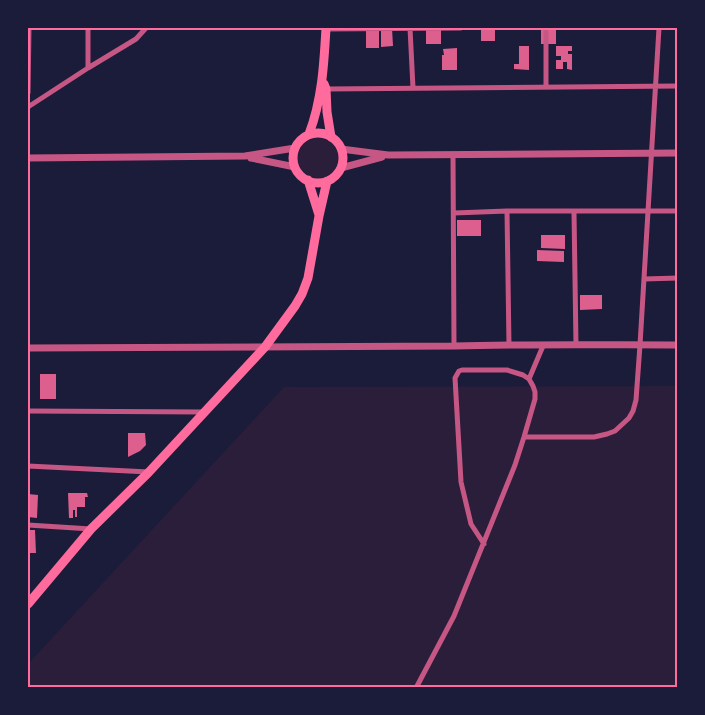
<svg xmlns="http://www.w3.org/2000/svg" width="705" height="715" viewBox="0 0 705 715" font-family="Mulish,sans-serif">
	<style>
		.green { fill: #2a1e3b }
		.building { fill: #dd5f8e }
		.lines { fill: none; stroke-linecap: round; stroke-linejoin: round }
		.minor { stroke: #c65784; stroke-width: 5 }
		.tertiary { stroke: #c65784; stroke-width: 7 }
		.primary { stroke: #ff6b9d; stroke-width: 9 }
		.neatline { fill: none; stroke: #ff6b9d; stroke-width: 2 }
	</style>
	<rect width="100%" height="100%" fill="#1b1b3a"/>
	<path class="green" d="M298 158a20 20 0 1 1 40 0a20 20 0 1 1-40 0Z
		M 677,386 L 677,687 L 28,688 L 28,664 L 284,387 Z"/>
	<path class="building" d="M 366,28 L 379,28 L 379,48 L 366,48 Z
		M 381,28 L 392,28 L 393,46 L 381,47 Z
		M 426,28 L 441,28 L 441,44 L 426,44 Z
		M 481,28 L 495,28 L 495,41 L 481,41 Z
		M 541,28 L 556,28 L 556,44 L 541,44 Z
		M 519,46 L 529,46 L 529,70 L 514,69 L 514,64 L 519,64 Z
		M 556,46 L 572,46 L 572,51 L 568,51 L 568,54 L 572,54 L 572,70 L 567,69 L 567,62 L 563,62 L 563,69 L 556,69 L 556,60 L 561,60 L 561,56 L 556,56 Z
		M 457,48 L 457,70 L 442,70 L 442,55 L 444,55 L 443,49 Z
		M 457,220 L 481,220 L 481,236 L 457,236 Z
		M 541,235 L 565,235 L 565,249 L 541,248 Z
		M 537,250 L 564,251 L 564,262 L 537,261 Z
		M 580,295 L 602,295 L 602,309 L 580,310 Z
		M 40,374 L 56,374 L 56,399 L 40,399 Z
		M 128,433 L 145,433 L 146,445 L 140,451 L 128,457 Z
		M 68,493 L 87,493 L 88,497 L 85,497 L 85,507 L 77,507 L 77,517 L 75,517 L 75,510 L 73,510 L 73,518 L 69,518 Z
		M 28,494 L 38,495 L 37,518 L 28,517 Z
		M 28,530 L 35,530 L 36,553 L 28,553 Z"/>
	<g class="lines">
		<path class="minor" d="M 410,28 L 413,88
			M 546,28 L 546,87
			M 326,29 L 461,28
			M 88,68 L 88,28
			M 326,89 L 678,86
			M 28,93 L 29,28
			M 28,107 L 88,68 L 136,39 L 146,28
			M 453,155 L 454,346
			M 507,211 L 509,345
			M 574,212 L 576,345
			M 454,213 L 507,211 L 678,211
			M 644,279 L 678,278
			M 529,379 L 543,346
			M 28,411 L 204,412
			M 524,437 L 594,437 L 607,434 L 615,431 L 629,418 L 633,411 L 636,400 L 640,345 L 659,28
			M 28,466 L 149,472
			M 28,525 L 91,529
			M 416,688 L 454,616 L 515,465 L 524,437 L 535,399 L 535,392 L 533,386 L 529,379 L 523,375 L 507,370 L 462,370 L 459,371 L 455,378 L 461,482 L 471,524 L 484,544"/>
		<path class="tertiary" d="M 341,149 L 388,155 L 678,153
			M 28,158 L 245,156 L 295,148
			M 251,158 L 295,167
			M 341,168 L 382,157
			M 28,348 L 454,346 C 528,344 603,345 678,345"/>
		<path class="primary" d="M 324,84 L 326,89 L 327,112 L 331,137
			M293 158a25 25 0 1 1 50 0a25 25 0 1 1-50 0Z
			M 309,134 C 322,100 324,64 326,28
			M 308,180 L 319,215
			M 28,604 L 91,529 L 149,472 L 265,347 L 295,306 L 302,294 L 308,278 L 319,216 L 327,181"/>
	</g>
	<rect width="705" height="715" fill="none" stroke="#1b1b3a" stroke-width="58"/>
	<rect x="29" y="29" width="647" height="657" class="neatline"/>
</svg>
